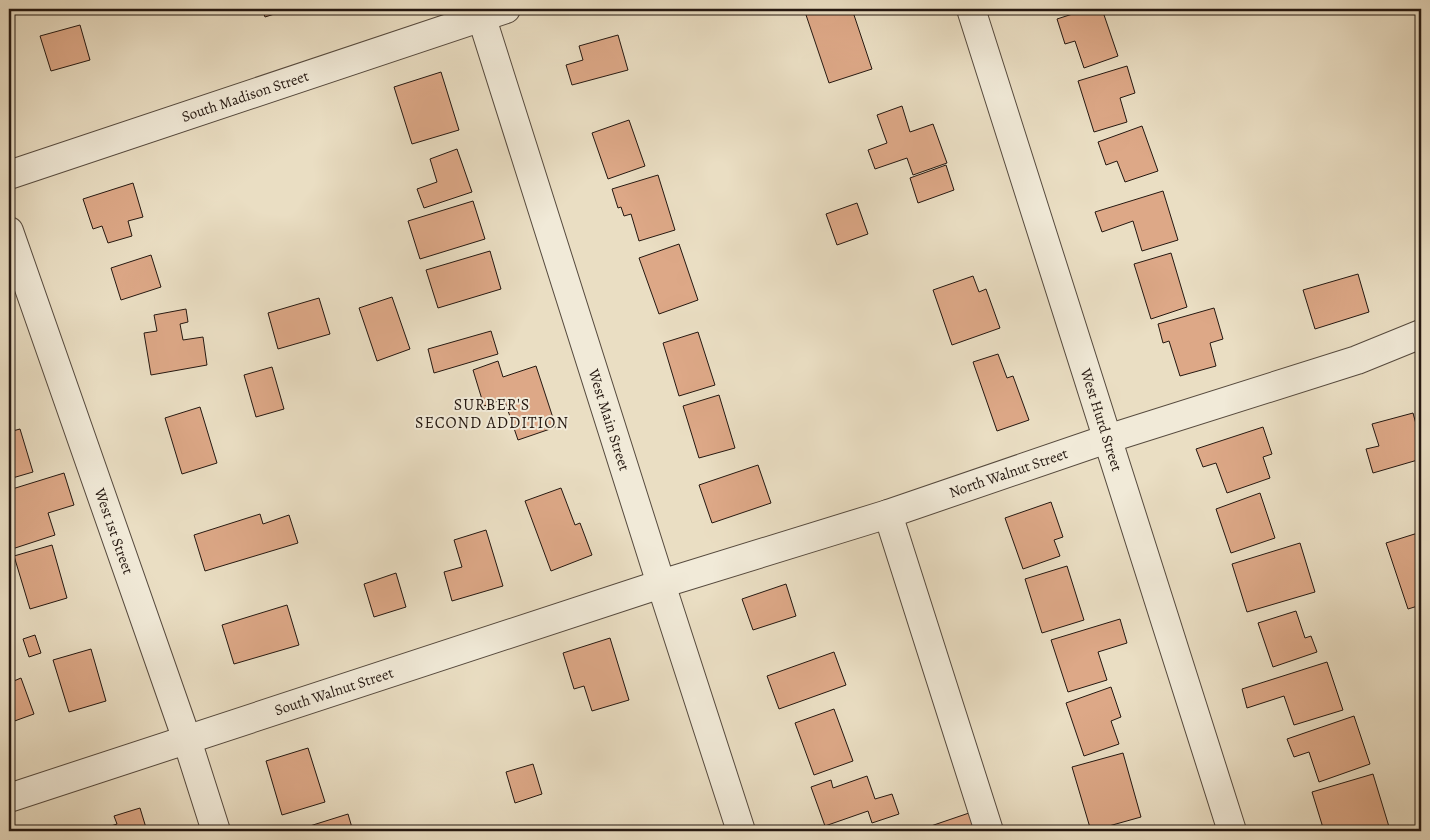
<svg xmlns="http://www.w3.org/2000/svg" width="1430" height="840" viewBox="0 0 1430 840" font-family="Alegreya,serif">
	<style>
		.building { fill: #dda887; stroke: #251811 }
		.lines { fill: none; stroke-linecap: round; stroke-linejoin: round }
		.minor-casing { stroke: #564a3e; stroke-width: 30 }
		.minor { stroke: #f1ead8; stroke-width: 28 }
		.labels { text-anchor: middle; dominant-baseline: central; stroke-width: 4; stroke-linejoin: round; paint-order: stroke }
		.street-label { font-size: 15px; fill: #251811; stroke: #f1ead8 }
		.neighbourhood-label { font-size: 16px; letter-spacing: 1px; fill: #251811; stroke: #f1ead8 }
	</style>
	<rect width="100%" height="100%" fill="#eadec3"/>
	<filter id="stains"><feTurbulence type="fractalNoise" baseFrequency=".004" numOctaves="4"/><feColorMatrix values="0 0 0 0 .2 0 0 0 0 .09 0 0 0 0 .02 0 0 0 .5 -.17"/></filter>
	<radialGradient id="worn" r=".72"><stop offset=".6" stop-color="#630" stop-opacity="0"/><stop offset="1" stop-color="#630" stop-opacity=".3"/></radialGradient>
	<path class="building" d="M 262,9 L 290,9 L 265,17 Z
		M 804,9 L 852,9 L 872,69 L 829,83 Z
		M 1088,9 L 1102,9 L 1118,56 L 1084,68 L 1075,41 L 1065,44 L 1057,19 Z
		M 80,25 L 90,60 L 51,71 L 40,36 Z
		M 618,35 L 628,70 L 572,85 L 566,65 L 583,60 L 579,46 Z
		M 1127,66 L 1135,93 L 1120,98 L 1127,122 L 1094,132 L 1078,81 Z
		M 441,72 L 459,130 L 412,144 L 394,87 Z
		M 902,106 L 910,132 L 933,124 L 947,163 L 913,175 L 907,158 L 875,169 L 868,150 L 887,143 L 877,115 Z
		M 629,120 L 645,166 L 608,179 L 592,133 Z
		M 1142,126 L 1158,171 L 1125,182 L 1117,161 L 1106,165 L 1098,142 Z
		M 457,149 L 472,192 L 424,208 L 417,189 L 437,182 L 430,159 Z
		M 946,165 L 954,190 L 918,203 L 910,178 Z
		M 658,175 L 675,230 L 639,241 L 631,214 L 624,216 L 621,207 L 618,208 L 612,189 Z
		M 133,183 L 143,217 L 128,221 L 132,236 L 108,243 L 102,226 L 93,229 L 83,199 Z
		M 1163,191 L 1178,240 L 1142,251 L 1133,221 L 1102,232 L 1095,212 Z
		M 473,201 L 485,239 L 420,259 L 408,221 Z
		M 857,203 L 868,234 L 837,245 L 826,214 Z
		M 679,244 L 698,300 L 659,314 L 639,258 Z
		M 490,251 L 501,289 L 438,308 L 426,270 Z
		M 1171,253 L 1187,307 L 1151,319 L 1134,264 Z
		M 151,255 L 161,287 L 121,300 L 111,268 Z
		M 1358,274 L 1369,312 L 1315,329 L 1303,290 Z
		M 973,276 L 979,292 L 986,289 L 1000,328 L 952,345 L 933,290 Z
		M 392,297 L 410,349 L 377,361 L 359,308 Z
		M 319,298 L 330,334 L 278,349 L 268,313 Z
		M 1214,308 L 1223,339 L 1210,343 L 1216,366 L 1180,376 L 1169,341 L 1163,343 L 1158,324 Z
		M 186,309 L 188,322 L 180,324 L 183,340 L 203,337 L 207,365 L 151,375 L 144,333 L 157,331 L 154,315 Z
		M 491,331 L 498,354 L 434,373 L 428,349 Z
		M 698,332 L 715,385 L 679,396 L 663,343 Z
		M 998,354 L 1007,378 L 1013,376 L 1029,420 L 997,431 L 973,362 Z
		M 498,361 L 503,377 L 536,366 L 556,427 L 518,440 L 504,399 L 484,406 L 473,370 Z
		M 272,367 L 284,409 L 256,417 L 244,375 Z
		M 719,395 L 735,448 L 699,458 L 683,406 Z
		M 200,407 L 217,463 L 182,474 L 165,418 Z
		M 1413,413 L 1421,442 L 1421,459 L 1373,473 L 1366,449 L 1379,446 L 1372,424 Z
		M 1263,427 L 1272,454 L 1263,457 L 1270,478 L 1227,493 L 1216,463 L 1203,467 L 1196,449 Z
		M 20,429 L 33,472 L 9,479 L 9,432 Z
		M 758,465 L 771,503 L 712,523 L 699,485 Z
		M 64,473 L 74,505 L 48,513 L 55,535 L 9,550 L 9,490 Z
		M 561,488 L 575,525 L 580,523 L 592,555 L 551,571 L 525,501 Z
		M 1260,493 L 1275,538 L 1231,553 L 1216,509 Z
		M 1051,502 L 1063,537 L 1054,540 L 1060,556 L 1023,569 L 1005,518 Z
		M 260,514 L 263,524 L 289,515 L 298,543 L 205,571 L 194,535 Z
		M 486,530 L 503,586 L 452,601 L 444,572 L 462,567 L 454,540 Z
		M 1421,532 L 1421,605 L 1408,609 L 1386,543 Z
		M 1300,543 L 1315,592 L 1247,612 L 1232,564 Z
		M 52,545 L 67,598 L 30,609 L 14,556 Z
		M 1067,566 L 1084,620 L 1042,633 L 1025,579 Z
		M 396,573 L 406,607 L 374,617 L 364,584 Z
		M 786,584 L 796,616 L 753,630 L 742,599 Z
		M 287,605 L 299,645 L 234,664 L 222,625 Z
		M 1296,611 L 1305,638 L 1311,636 L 1317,652 L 1273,667 L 1258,623 Z
		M 1120,619 L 1127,643 L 1098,652 L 1107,680 L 1068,692 L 1051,640 Z
		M 35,635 L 41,653 L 29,657 L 23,639 Z
		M 610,638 L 629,700 L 592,711 L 584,686 L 574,689 L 563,653 Z
		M 91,649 L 106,701 L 69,712 L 53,660 Z
		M 834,652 L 846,685 L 779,709 L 767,676 Z
		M 1327,662 L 1343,710 L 1294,725 L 1284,696 L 1247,708 L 1242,689 Z
		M 21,678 L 34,714 L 9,723 L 9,683 Z
		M 1111,687 L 1121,717 L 1111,721 L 1119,744 L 1084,756 L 1066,703 Z
		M 834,709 L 853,761 L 814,775 L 795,723 Z
		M 1354,716 L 1370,764 L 1319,782 L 1309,752 L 1294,757 L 1287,739 Z
		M 308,748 L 325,802 L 282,815 L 266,761 Z
		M 1123,753 L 1141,817 L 1091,831 L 1072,767 Z
		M 533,764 L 542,794 L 515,803 L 506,772 Z
		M 1373,774 L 1390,830 L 1324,831 L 1312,792 Z
		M 867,776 L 875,799 L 892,794 L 899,814 L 872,823 L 868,811 L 825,826 L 811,787 L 831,780 L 833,788 Z
		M 140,808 L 147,831 L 95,831 L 117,824 L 114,816 Z
		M 969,813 L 975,831 L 926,831 L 925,828 Z
		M 348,814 L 353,831 L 297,831 L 297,830 Z"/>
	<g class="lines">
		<defs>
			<g id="minor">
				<path id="s1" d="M 479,9 L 661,584 L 741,831"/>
				<path id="s2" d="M 971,9 L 1232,831"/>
				<path id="s3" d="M 9,175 L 506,9"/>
				<path id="s4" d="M 9,231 L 187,740 L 216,831"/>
				<path d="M 888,514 L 989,831"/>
				<path id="s5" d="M 9,798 L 661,584 L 888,514 L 1107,439 L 1357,360 L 1421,334"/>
			</g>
		</defs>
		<use href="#minor" class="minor-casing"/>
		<use href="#minor" class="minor"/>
	</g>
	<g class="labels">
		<g class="street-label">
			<text stroke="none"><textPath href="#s3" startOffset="249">South Madison Street</textPath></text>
			<text stroke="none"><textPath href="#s1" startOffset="431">West Main Street</textPath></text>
			<text stroke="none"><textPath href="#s2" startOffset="431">West Hurd Street</textPath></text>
			<text stroke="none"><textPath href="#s5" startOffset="1051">North Walnut Street</textPath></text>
			<text stroke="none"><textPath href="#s4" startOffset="318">West 1st Street</textPath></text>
			<text stroke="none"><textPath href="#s5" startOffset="342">South Walnut Street</textPath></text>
		</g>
		<g class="neighbourhood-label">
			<text x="492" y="405">SURBER'S<tspan x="492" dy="18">SECOND ADDITION</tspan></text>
		</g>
	</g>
	<rect width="1430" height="840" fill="none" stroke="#eadec3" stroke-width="30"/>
	<rect x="10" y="10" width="1410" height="820" fill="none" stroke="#251811" stroke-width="2.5"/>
	<rect x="15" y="15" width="1400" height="810" fill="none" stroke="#251811"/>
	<rect width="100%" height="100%" filter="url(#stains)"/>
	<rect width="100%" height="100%" fill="url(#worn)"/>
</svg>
